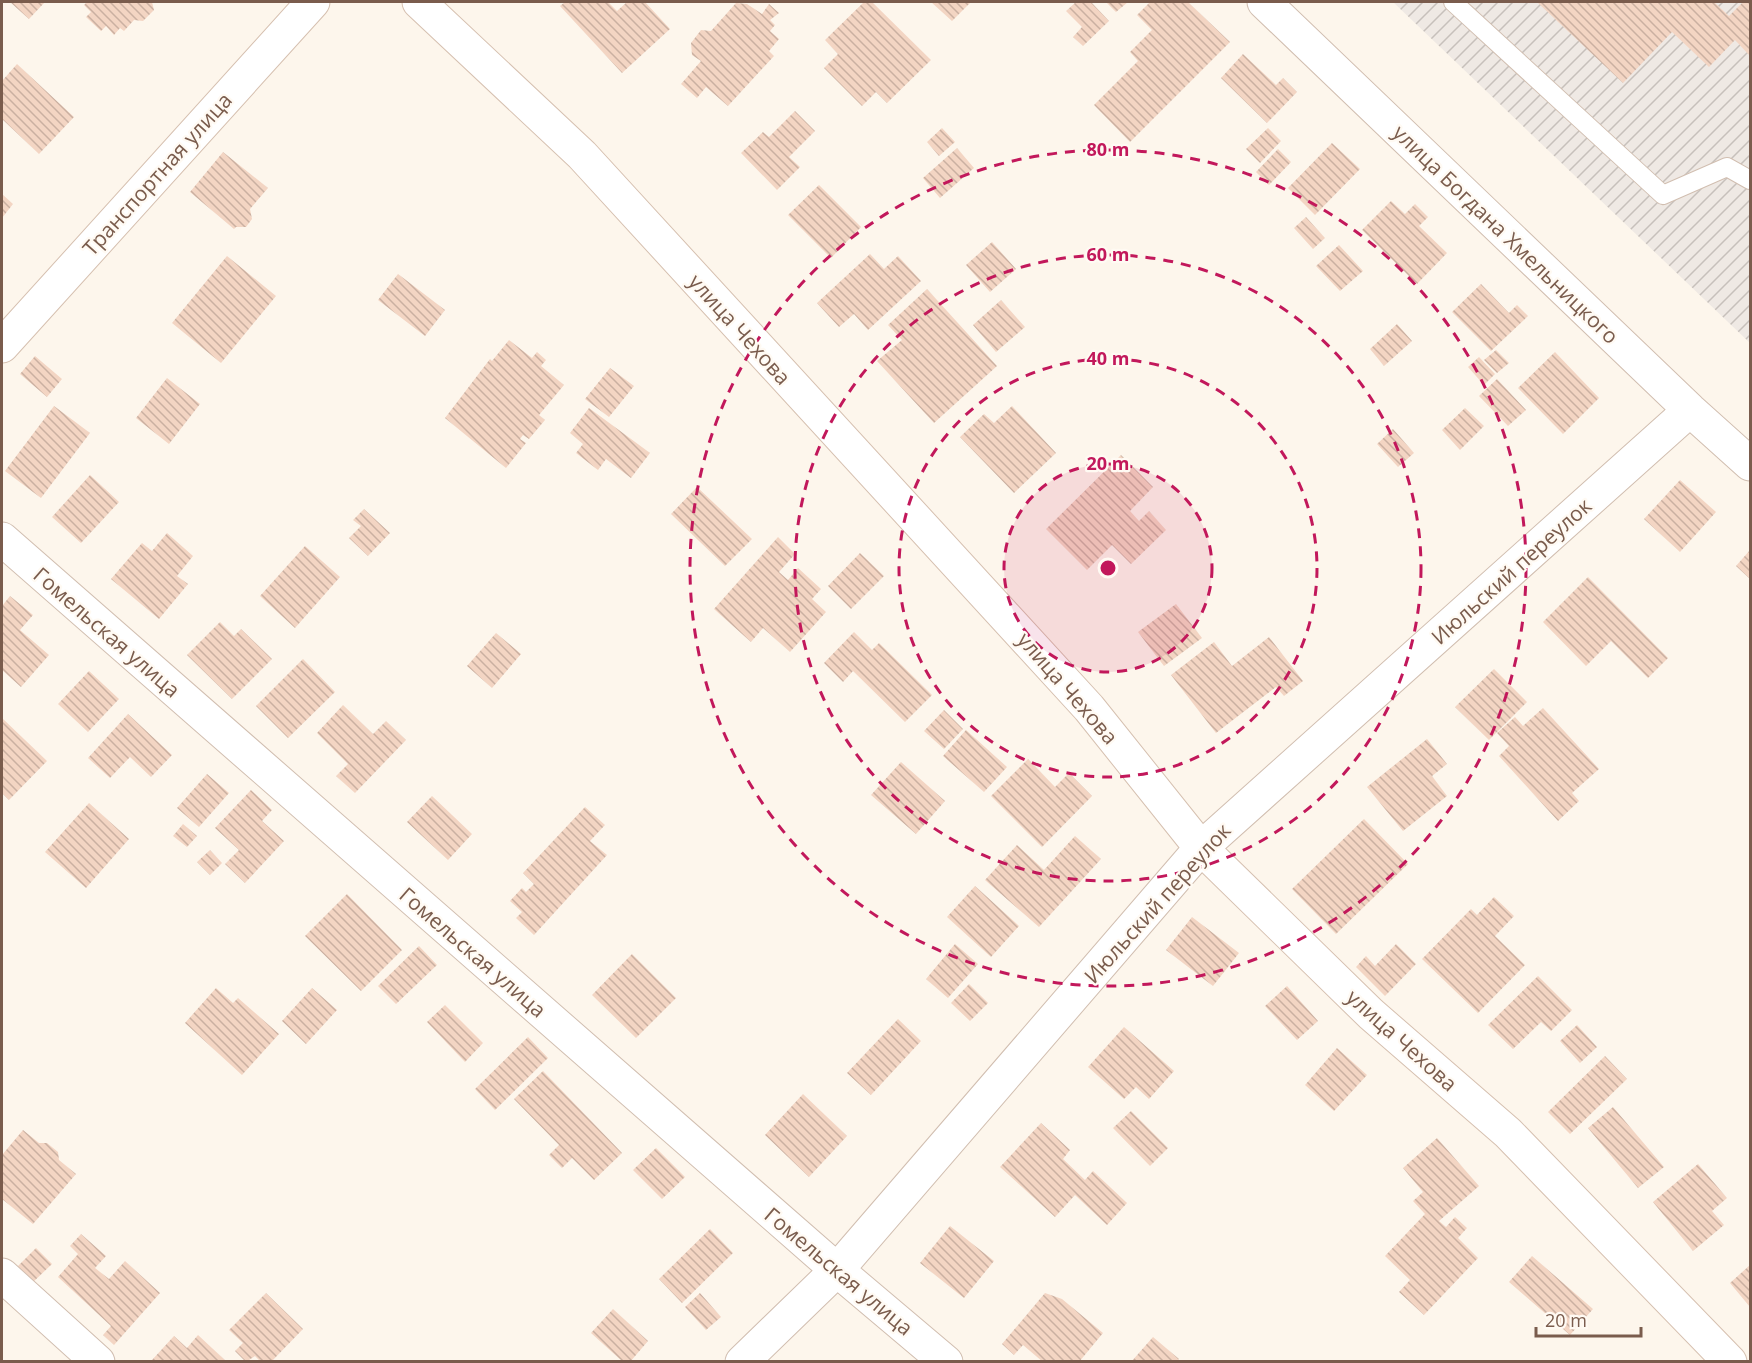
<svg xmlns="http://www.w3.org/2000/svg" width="1752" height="1363" viewBox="0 0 1752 1363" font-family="'Open Sans',sans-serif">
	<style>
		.industrial { fill: url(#industrial-furrows) }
		.building { fill: url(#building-back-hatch) }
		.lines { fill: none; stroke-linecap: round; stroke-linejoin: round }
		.lane-casing { stroke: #d1beb0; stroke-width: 20 }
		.street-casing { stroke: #d1beb0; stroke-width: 35 }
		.secondary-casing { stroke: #d6c0b0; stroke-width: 35 }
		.lane { stroke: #fff; stroke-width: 18 }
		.street { stroke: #fff; stroke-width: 33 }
		.secondary { stroke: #fff; stroke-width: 33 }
		.ring { fill: none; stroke: #c2185b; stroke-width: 3; stroke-dasharray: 10 8 }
		.labels { text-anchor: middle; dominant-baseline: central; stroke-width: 4.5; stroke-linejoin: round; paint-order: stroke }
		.street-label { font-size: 21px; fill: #7a5c4d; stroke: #fffaf3 }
		.centre { fill: #c2185b; stroke: #fffaf3; stroke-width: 3 }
		.ring-label { font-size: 18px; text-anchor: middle; font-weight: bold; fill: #c2185b; stroke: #fffaf3; stroke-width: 4.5; stroke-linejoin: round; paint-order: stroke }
	</style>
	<defs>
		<pattern id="industrial-furrows" width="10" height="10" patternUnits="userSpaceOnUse" patternTransform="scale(1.5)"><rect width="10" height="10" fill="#efe9e4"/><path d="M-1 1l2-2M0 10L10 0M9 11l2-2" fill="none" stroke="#c7c0bb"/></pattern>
		<pattern id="building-back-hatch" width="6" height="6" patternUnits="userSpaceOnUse" patternTransform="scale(1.5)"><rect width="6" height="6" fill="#f3d5c3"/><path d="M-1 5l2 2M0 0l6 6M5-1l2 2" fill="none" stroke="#cab0a1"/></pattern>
	</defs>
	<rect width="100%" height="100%" fill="#fdf6ec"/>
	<path class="industrial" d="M 1393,2 L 1750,2 L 1750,343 Z"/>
	<path class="building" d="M 10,2 L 45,2 L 29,19 Z
		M 87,2 L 152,2 L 154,10 L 143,21 L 134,20 L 124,31 L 120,28 L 114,35 L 106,26 L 101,31 L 86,17 L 91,12 L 84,5 Z
		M 565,2 L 608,2 L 617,11 L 627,2 L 645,2 L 670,29 L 622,73 L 560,6 Z
		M 864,2 L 872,2 L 931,60 L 887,103 L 876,92 L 862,106 L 824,68 L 838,54 L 825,40 Z
		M 931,2 L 971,2 L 952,21 Z
		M 1076,2 L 1091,2 L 1109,21 L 1083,46 L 1073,37 L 1082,27 L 1066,11 Z
		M 1106,2 L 1128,2 L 1116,12 Z
		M 1150,2 L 1188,2 L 1230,42 L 1130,142 L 1094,105 L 1138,61 L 1130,52 L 1152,30 L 1137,15 Z
		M 1537,2 L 1714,2 L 1729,16 L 1743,2 L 1750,2 L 1750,56 L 1735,40 L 1709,67 L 1672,32 L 1623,83 Z
		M 736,3 L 747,4 L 762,14 L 769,4 L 779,13 L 770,20 L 775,25 L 770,31 L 779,39 L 769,51 L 774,56 L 728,106 L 706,87 L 697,98 L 681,84 L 701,61 L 692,55 L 691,43 L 701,30 L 711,31 Z
		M 1243,54 L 1276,85 L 1283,78 L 1297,92 L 1267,123 L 1221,78 Z
		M 17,64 L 74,117 L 39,154 L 2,119 L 2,81 Z
		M 795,111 L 815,131 L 789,157 L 800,167 L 777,190 L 741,153 L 763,132 L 769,137 Z
		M 942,128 L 955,142 L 939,156 L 927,142 Z
		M 1268,128 L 1281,141 L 1260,163 L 1246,149 Z
		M 1332,143 L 1360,169 L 1315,215 L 1288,188 Z
		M 957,148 L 974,168 L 940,198 L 923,178 Z
		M 1278,149 L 1291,162 L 1269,185 L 1256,172 Z
		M 223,152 L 268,188 L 250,209 L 252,219 L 246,227 L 236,227 L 234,229 L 190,192 Z
		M 819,185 L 861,227 L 831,258 L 788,215 Z
		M 2,194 L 13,204 L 2,218 Z
		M 1391,201 L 1405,214 L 1415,204 L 1428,217 L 1419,226 L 1447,253 L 1417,284 L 1362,230 Z
		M 1306,217 L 1325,238 L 1313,249 L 1294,228 Z
		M 992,242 L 1016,269 L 990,292 L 966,265 Z
		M 1339,245 L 1363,271 L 1340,291 L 1316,266 Z
		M 870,254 L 884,269 L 898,256 L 921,281 L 868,330 L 854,314 L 839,327 L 817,303 Z
		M 227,256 L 276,296 L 221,363 L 172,323 Z
		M 398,274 L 445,310 L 425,336 L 378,300 Z
		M 1481,284 L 1509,313 L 1517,305 L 1528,316 L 1491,351 L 1452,312 Z
		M 927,289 L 997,366 L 934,423 L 877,361 L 902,340 L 888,325 Z
		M 1001,300 L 1025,327 L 996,352 L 973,325 Z
		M 1397,324 L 1412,341 L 1384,366 L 1370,349 Z
		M 509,340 L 532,358 L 537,352 L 546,360 L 541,366 L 564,385 L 539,415 L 545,420 L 529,439 L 523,435 L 520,439 L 526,443 L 506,468 L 445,418 L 490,359 L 492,361 Z
		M 1496,350 L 1509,363 L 1497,373 L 1484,360 Z
		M 1555,352 L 1599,398 L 1563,434 L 1518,388 Z
		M 35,356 L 62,379 L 47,397 L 20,374 Z
		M 1479,357 L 1495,374 L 1484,385 L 1468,367 Z
		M 610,368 L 634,386 L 609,417 L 585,399 Z
		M 167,378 L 200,404 L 169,444 L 136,418 Z
		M 1497,379 L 1526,410 L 1508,426 L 1479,396 Z
		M 54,406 L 90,433 L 41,498 L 5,471 Z
		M 1012,406 L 1056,453 L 1014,493 L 960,437 L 984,414 L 994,423 Z
		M 589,408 L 650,453 L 631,478 L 606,459 L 598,470 L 576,453 L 583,444 L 570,433 Z
		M 1465,408 L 1484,426 L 1460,450 L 1442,430 Z
		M 1393,429 L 1414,453 L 1398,467 L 1377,444 Z
		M 1121,455 L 1153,487 L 1130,511 L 1139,521 L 1149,511 L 1166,530 L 1131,564 L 1112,545 L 1087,570 L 1046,529 Z
		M 90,475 L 119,502 L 81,543 L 52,517 Z
		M 1680,480 L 1716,512 L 1680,552 L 1644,519 Z
		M 697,487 L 752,539 L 725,566 L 671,514 Z
		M 364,509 L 390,533 L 368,556 L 349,538 L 361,526 L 353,520 Z
		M 167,533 L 193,556 L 177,576 L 188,584 L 159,619 L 111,579 L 142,543 L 152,551 Z
		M 778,537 L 795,554 L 779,572 L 788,580 L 798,568 L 821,589 L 812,599 L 826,612 L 790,652 L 763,628 L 751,642 L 714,609 Z
		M 305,546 L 340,577 L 295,628 L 260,596 Z
		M 1750,550 L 1750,579 L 1736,566 Z
		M 860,553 L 884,576 L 851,609 L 828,586 Z
		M 1588,577 L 1668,658 L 1648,678 L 1611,641 L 1586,666 L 1543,622 Z
		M 10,596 L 33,615 L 20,630 L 49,655 L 21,687 L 2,670 L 2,606 Z
		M 1176,604 L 1202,638 L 1164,666 L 1138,632 Z
		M 220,622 L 234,636 L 241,629 L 272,659 L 232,699 L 187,655 Z
		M 854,632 L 872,650 L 879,643 L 932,695 L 905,722 L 853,671 L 843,682 L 824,663 Z
		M 496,633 L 521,654 L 492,688 L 467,666 Z
		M 1269,637 L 1303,681 L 1284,696 L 1276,687 L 1216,733 L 1171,675 L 1214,642 L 1232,666 Z
		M 303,659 L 335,692 L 288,738 L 256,706 Z
		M 1494,669 L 1527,702 L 1489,740 L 1455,707 Z
		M 89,671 L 119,699 L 88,732 L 58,704 Z
		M 343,705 L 373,734 L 386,721 L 406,740 L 355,793 L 336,776 L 348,764 L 317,733 Z
		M 1543,708 L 1599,769 L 1572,793 L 1579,801 L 1558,821 L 1499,756 L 1509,746 L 1497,733 L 1515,717 L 1523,726 Z
		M 944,710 L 963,729 L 944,749 L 924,731 Z
		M 128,714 L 172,755 L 151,777 L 130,757 L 110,778 L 88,758 Z
		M 2,718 L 47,761 L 9,800 L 2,793 Z
		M 966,730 L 1007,767 L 984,792 L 943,756 Z
		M 1427,739 L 1447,764 L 1432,776 L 1447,796 L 1403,831 L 1367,787 Z
		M 1028,759 L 1055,787 L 1069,773 L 1092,796 L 1042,847 L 991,796 Z
		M 901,762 L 945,801 L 916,834 L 871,795 Z
		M 207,774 L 229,793 L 199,827 L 177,808 Z
		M 251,790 L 272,810 L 262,821 L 284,841 L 245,883 L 225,864 L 239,850 L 215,828 Z
		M 432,796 L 472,834 L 448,860 L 407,822 Z
		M 89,803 L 129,839 L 86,888 L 45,852 Z
		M 585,807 L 605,825 L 590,841 L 607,855 L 534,935 L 516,918 L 522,912 L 510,901 L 522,888 L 526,892 L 534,884 L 523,873 Z
		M 1364,819 L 1408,864 L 1336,934 L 1292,889 Z
		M 183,824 L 197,836 L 187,847 L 173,836 Z
		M 1075,836 L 1101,859 L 1039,927 L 985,880 L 1017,845 L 1044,870 Z
		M 210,850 L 222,863 L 210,875 L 197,862 Z
		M 975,886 L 1019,926 L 991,957 L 947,917 Z
		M 347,894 L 402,950 L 361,991 L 305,936 Z
		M 1494,897 L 1514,916 L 1495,936 L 1525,965 L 1478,1013 L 1422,959 L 1471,909 L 1477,915 Z
		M 1192,917 L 1239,953 L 1213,986 L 1166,950 Z
		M 955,944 L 978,964 L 948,998 L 926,979 Z
		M 1396,944 L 1416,964 L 1385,996 L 1356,967 L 1366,956 L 1375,966 Z
		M 419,946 L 437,965 L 396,1004 L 378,986 Z
		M 632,954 L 676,998 L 636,1038 L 592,995 Z
		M 1538,976 L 1572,1010 L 1551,1031 L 1541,1022 L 1513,1049 L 1488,1025 Z
		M 969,984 L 988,1003 L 970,1021 L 951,1003 Z
		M 1287,986 L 1318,1021 L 1297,1040 L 1265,1006 Z
		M 216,988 L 233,1003 L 238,998 L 279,1034 L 242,1075 L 185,1023 Z
		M 312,988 L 337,1010 L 306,1044 L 282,1021 Z
		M 445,1005 L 483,1043 L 465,1062 L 427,1022 Z
		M 898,1019 L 921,1041 L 871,1095 L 847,1073 Z
		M 1577,1025 L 1597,1047 L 1580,1063 L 1560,1041 Z
		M 1124,1027 L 1174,1071 L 1149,1099 L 1136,1087 L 1124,1099 L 1088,1067 Z
		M 528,1037 L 548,1058 L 495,1110 L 475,1089 Z
		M 1337,1048 L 1367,1075 L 1334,1111 L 1305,1085 Z
		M 1605,1056 L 1627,1079 L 1570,1134 L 1548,1112 Z
		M 543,1071 L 622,1153 L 594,1180 L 572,1158 L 562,1168 L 549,1155 L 559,1145 L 514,1099 Z
		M 803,1094 L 847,1136 L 809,1177 L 765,1135 Z
		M 1613,1107 L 1664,1167 L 1638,1188 L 1588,1128 Z
		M 1131,1111 L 1168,1148 L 1150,1166 L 1113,1128 Z
		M 1041,1123 L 1070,1150 L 1063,1159 L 1085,1180 L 1093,1171 L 1127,1203 L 1107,1225 L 1075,1195 L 1055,1217 L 1000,1167 Z
		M 23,1130 L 39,1143 L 47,1143 L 58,1152 L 59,1160 L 76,1174 L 33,1224 L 2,1199 L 2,1155 Z
		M 1437,1138 L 1479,1186 L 1439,1221 L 1446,1227 L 1455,1217 L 1467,1228 L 1458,1238 L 1478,1258 L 1424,1315 L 1399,1292 L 1410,1280 L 1385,1256 L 1425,1214 L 1413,1201 L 1423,1192 L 1403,1168 Z
		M 656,1148 L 685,1177 L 662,1199 L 633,1170 Z
		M 1698,1164 L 1727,1198 L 1712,1211 L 1724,1225 L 1693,1251 L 1653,1202 Z
		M 950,1226 L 994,1261 L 964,1298 L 920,1263 Z
		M 710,1229 L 733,1253 L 682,1303 L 659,1279 Z
		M 81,1234 L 106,1256 L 95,1268 L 109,1279 L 125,1261 L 160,1293 L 114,1345 L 103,1335 L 111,1326 L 58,1277 L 78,1254 L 70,1246 Z
		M 36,1248 L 52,1264 L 30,1285 L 14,1270 Z
		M 1532,1256 L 1593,1309 L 1570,1335 L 1509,1282 Z
		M 1750,1265 L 1750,1307 L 1730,1283 Z
		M 266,1293 L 303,1329 L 271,1362 L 261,1362 L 255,1356 L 246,1362 L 235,1351 L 243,1343 L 229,1330 Z
		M 700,1293 L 721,1317 L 706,1330 L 685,1307 Z
		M 1045,1293 L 1062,1299 L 1103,1333 L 1079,1362 L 1043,1362 L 1023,1345 L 1014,1355 L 1002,1344 Z
		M 613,1309 L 648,1341 L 630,1362 L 623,1362 L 591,1333 Z
		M 198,1335 L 227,1362 L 152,1360 L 174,1336 L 187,1348 Z
		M 1153,1337 L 1179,1359 L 1176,1362 L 1131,1362 Z"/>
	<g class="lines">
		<defs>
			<path id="lane" d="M 1453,2 L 1663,195 L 1727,167 L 1750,180"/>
			<path id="street" d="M 1264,2 L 1690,410 L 1750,464
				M 2,539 L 837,1270 L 946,1362
				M 2,1275 L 98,1362
				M 742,1362 L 837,1270 L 1201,848 L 1690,410"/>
			<path id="secondary" d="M 419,2 L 582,155 L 1089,708 L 1201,848 L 1371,1014 L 1508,1133 L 1730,1362
				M 2,346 L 313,2"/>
		</defs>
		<use href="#lane" class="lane-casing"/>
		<use href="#street" class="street-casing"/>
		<use href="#secondary" class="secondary-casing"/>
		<use href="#lane" class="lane"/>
		<use href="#street" class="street"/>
		<use href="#secondary" class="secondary"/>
	</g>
	<circle cx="1108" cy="568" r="104" fill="#c2185b" fill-opacity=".12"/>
	<g class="ring">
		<circle cx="1108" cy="568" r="104"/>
		<circle cx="1108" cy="568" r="209"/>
		<circle cx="1108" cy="568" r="313"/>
		<circle cx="1108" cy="568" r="418"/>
	</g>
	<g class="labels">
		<g class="street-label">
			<text transform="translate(157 174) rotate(-48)">Транспортная улица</text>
			<text transform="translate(1506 234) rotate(44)">улица Богдана Хмельницкого</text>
			<text transform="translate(740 329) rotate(48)">улица Чехова</text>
			<text transform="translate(1511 571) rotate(-42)">Июльский переулок</text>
			<text transform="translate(107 632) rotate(41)">Гомельская улица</text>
			<text transform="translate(1068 688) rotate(49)">улица Чехова</text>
			<text transform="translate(1157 903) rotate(-48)">Июльский переулок</text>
			<text transform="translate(473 952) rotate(41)">Гомельская улица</text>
			<text transform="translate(1402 1040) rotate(42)">улица Чехова</text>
			<text transform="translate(839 1271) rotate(40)">Гомельская улица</text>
		</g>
	</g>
	<circle cx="1108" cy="568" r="9" class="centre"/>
	<g class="ring-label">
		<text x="1108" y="156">80 m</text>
		<text x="1108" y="261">60 m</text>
		<text x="1108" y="365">40 m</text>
		<text x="1108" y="470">20 m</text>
	</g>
	<rect width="1752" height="1363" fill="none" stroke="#7a5c4d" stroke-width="6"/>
	<path d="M1536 1327v9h105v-9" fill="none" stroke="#7a5c4d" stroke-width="3"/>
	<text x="1545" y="1327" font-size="18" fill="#7a5c4d" stroke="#fffaf3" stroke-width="4.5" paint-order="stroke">20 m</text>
</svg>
